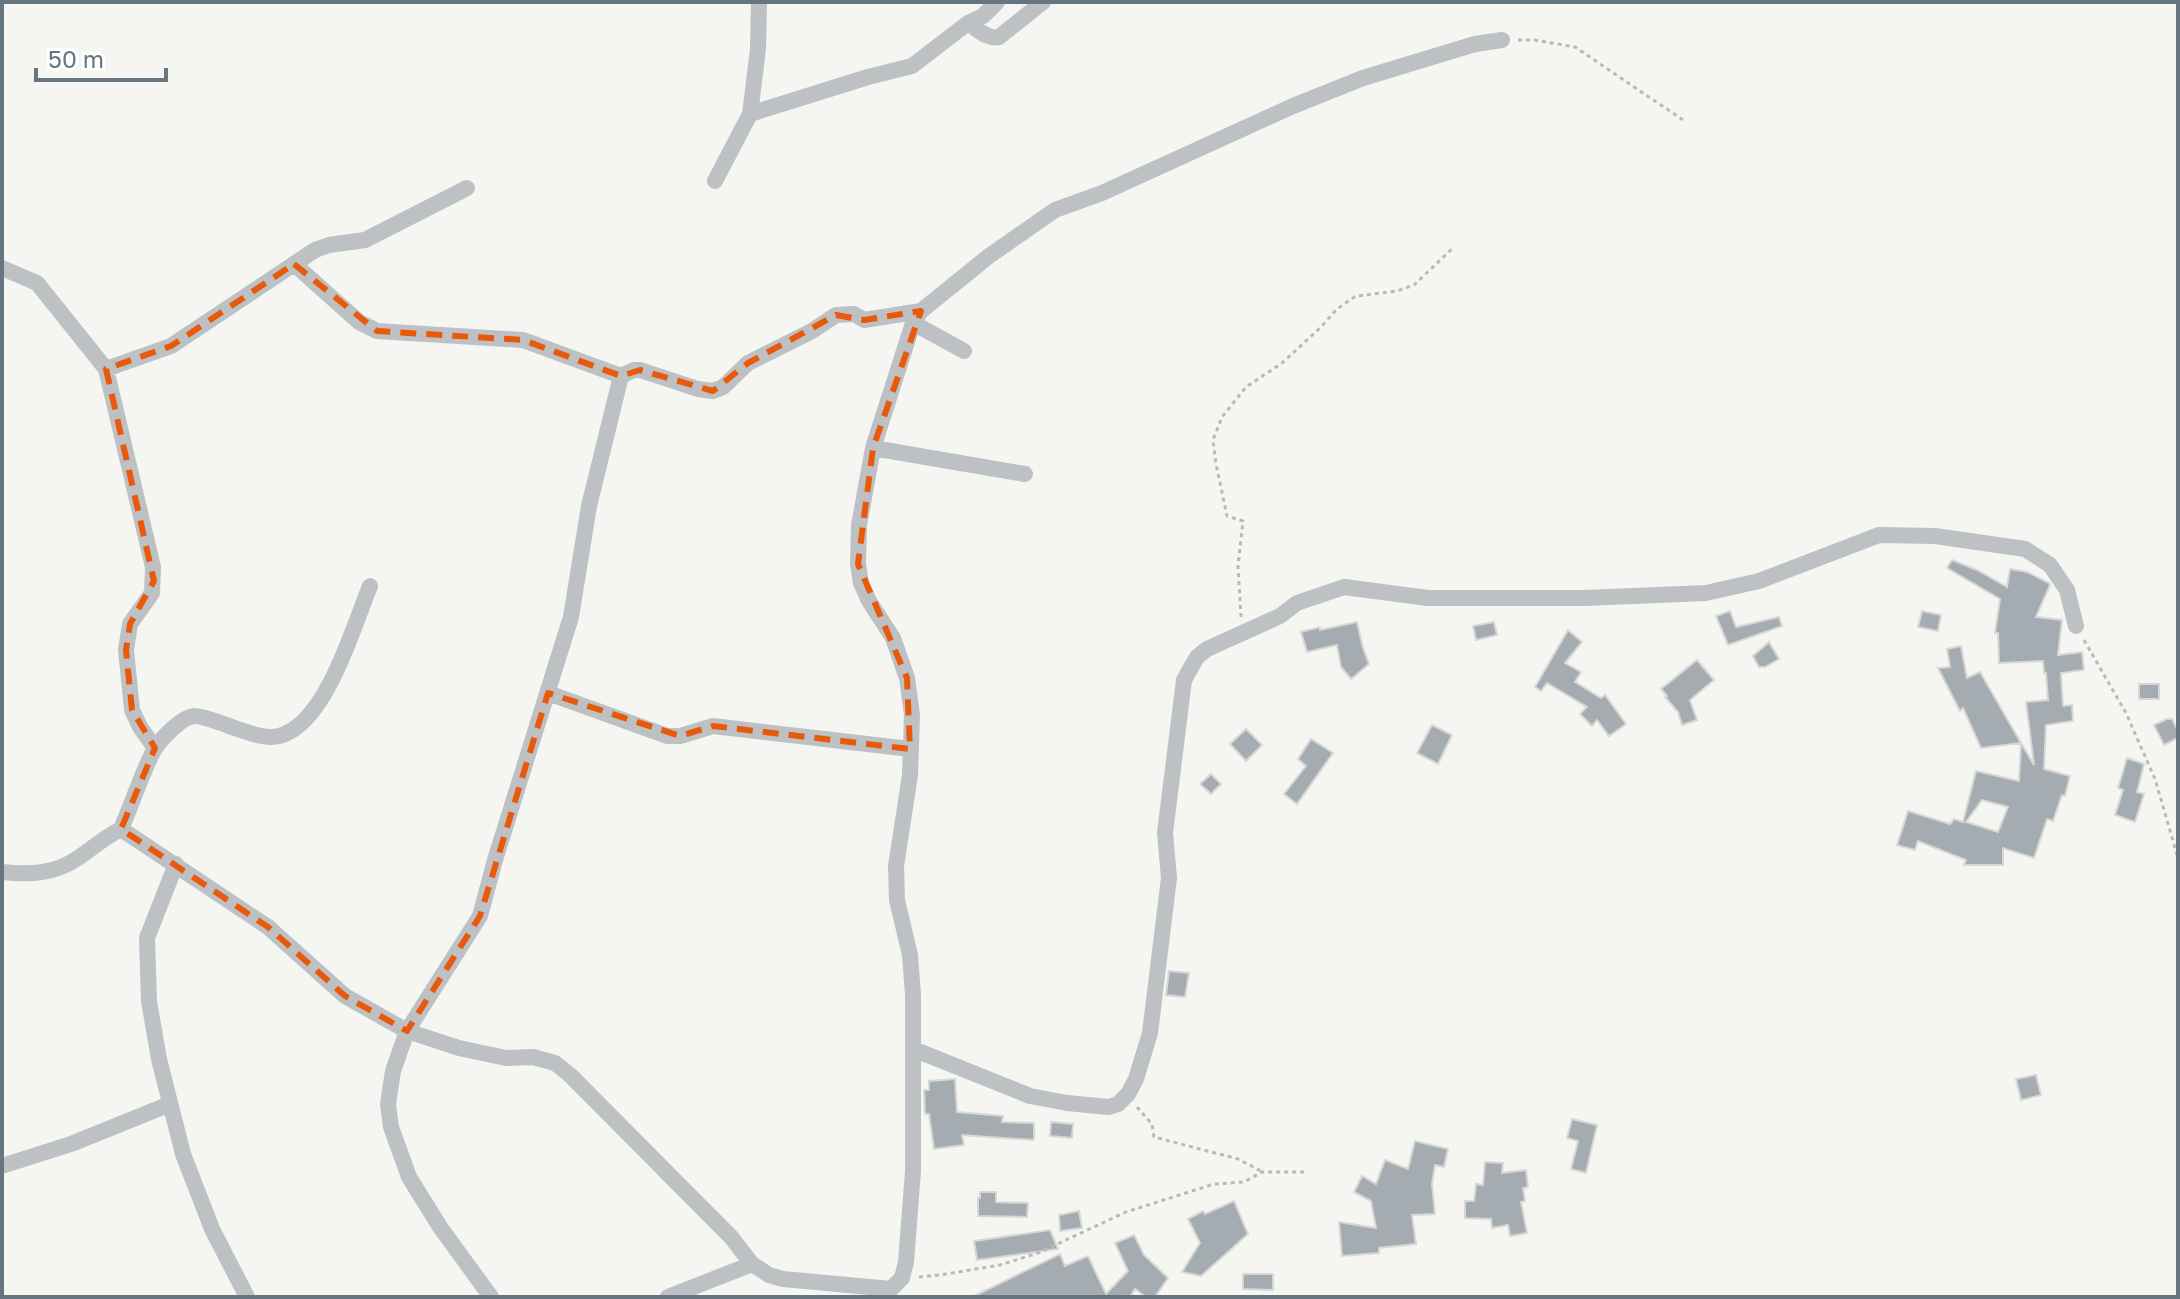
<svg xmlns="http://www.w3.org/2000/svg" width="2180" height="1299" viewBox="0 0 2180 1299" font-family="'Golos Text',sans-serif">
	<style>
		.building { fill: #a5acb1; stroke: #d7d7d5; stroke-width: 2; fill-rule: evenodd }
		.lines { fill: none; stroke-linecap: round; stroke-linejoin: round }
		.path { stroke: #b7babc; stroke-width: 3; stroke-dasharray: 4 4; stroke-linecap: butt }
		.minor { stroke: #bdc1c4; stroke-width: 16 }
		.marked { fill: none; stroke: #e8590c; stroke-width: 6; stroke-dasharray: 16 10; stroke-linejoin: round }
	</style>
	<rect width="100%" height="100%" fill="#f5f5f2"/>
	<path class="building" d="M 1952,560 L 1977,570 L 2007,587 L 2010,569 L 2027,572 L 2049,583 L 2050,585 L 2036,617 L 2062,620 L 2058,655 L 2082,652 L 2084,670 L 2061,673 L 2063,706 L 2072,705 L 2073,721 L 2046,725 L 2044,769 L 2070,776 L 2065,796 L 2062,795 L 2053,821 L 2047,819 L 2034,858 L 2003,848 L 2003,865 L 1964,865 L 1966,860 L 1918,841 L 1915,850 L 1897,845 L 1908,811 L 1950,824 L 1954,819 L 1963,822 L 1976,771 L 2019,781 L 2021,743 L 2034,765 L 2026,702 L 2048,700 L 2046,673 L 2044,673 L 2043,661 L 1999,663 L 1998,633 L 1995,633 L 2000,599 L 1947,568 ZM 1982,800 L 2008,807 L 1998,832 L 1966,822 Z
		M 1730,611 L 1736,627 L 1779,617 L 1782,626 L 1728,645 L 1716,616 Z
		M 1922,611 L 1941,615 L 1938,631 L 1918,627 Z
		M 1357,622 L 1363,648 L 1369,664 L 1351,679 L 1341,667 L 1337,645 L 1307,652 L 1301,632 L 1320,627 L 1320,630 Z
		M 1494,622 L 1497,635 L 1476,640 L 1473,626 Z
		M 1568,630 L 1582,642 L 1565,663 L 1581,672 L 1575,682 L 1601,698 L 1605,695 L 1626,724 L 1609,736 L 1597,720 L 1592,726 L 1580,714 L 1587,707 L 1547,683 L 1541,691 L 1535,687 Z
		M 1769,642 L 1779,659 L 1765,667 L 1759,667 L 1753,656 Z
		M 1961,646 L 1967,678 L 1980,672 L 2021,743 L 1981,748 L 1963,708 L 1960,711 L 1938,668 L 1950,667 L 1947,649 Z
		M 1697,660 L 1714,680 L 1690,700 L 1697,720 L 1682,725 L 1678,712 L 1665,697 L 1667,696 L 1661,689 Z
		M 2139,684 L 2159,684 L 2159,699 L 2139,699 Z
		M 2167,719 L 2172,719 L 2178,731 L 2178,738 L 2164,745 L 2154,725 Z
		M 1432,725 L 1452,735 L 1438,764 L 1417,753 Z
		M 1246,729 L 1262,745 L 1246,761 L 1230,744 Z
		M 1311,739 L 1333,753 L 1297,804 L 1284,794 L 1306,766 L 1298,759 Z
		M 2127,758 L 2144,764 L 2137,792 L 2144,794 L 2135,822 L 2115,815 L 2123,790 L 2118,788 Z
		M 1211,774 L 1221,784 L 1211,794 L 1200,784 Z
		M 1169,971 L 1189,973 L 1185,997 L 1166,995 Z
		M 2036,1075 L 2041,1095 L 2021,1100 L 2016,1079 Z
		M 955,1079 L 957,1112 L 1003,1116 L 1002,1122 L 1034,1123 L 1034,1140 L 962,1135 L 964,1145 L 934,1149 L 929,1114 L 925,1114 L 924,1090 L 929,1090 L 929,1081 Z
		M 1572,1119 L 1597,1125 L 1586,1173 L 1571,1169 L 1578,1141 L 1567,1138 Z
		M 1051,1122 L 1073,1124 L 1072,1138 L 1050,1136 Z
		M 1415,1141 L 1448,1149 L 1444,1167 L 1435,1165 L 1432,1184 L 1435,1214 L 1412,1215 L 1416,1244 L 1379,1248 L 1379,1253 L 1342,1256 L 1339,1222 L 1376,1228 L 1371,1201 L 1354,1192 L 1362,1176 L 1376,1184 L 1385,1160 L 1408,1169 Z
		M 1485,1162 L 1503,1163 L 1502,1173 L 1526,1170 L 1528,1187 L 1523,1188 L 1525,1201 L 1521,1202 L 1527,1233 L 1510,1236 L 1508,1225 L 1492,1228 L 1491,1219 L 1465,1218 L 1465,1201 L 1474,1201 L 1476,1184 L 1483,1185 Z
		M 980,1192 L 996,1192 L 996,1202 L 1028,1203 L 1027,1217 L 978,1216 L 978,1198 L 980,1198 Z
		M 1234,1201 L 1248,1234 L 1201,1276 L 1182,1272 L 1200,1243 L 1188,1219 L 1203,1211 L 1205,1214 Z
		M 1079,1211 L 1082,1228 L 1060,1231 L 1059,1215 Z
		M 1050,1230 L 1058,1249 L 977,1260 L 974,1241 Z
		M 1134,1235 L 1144,1255 L 1168,1278 L 1155,1297 L 1146,1297 L 1135,1289 L 1130,1297 L 972,1297 L 1060,1254 L 1065,1266 L 1088,1256 L 1106,1294 L 1128,1271 L 1115,1243 Z
		M 1243,1274 L 1273,1274 L 1273,1290 L 1243,1289 Z"/>
	<g class="lines">
		<path class="path" d="M 1518,40 L 1534,40 L 1575,47 L 1683,120
			M 1241,617 L 1238,566 L 1243,521 L 1227,516 L 1216,464 L 1213,440 L 1222,417 L 1246,387 L 1282,363 L 1320,328 L 1337,309 L 1356,296 L 1397,291 L 1414,285 L 1454,247
			M 2084,640 L 2126,713 L 2155,779 L 2178,858
			M 1137,1107 L 1152,1124 L 1154,1137 L 1238,1159 L 1261,1171
			M 919,1277 L 940,1275 L 1000,1265 L 1038,1253 L 1126,1212 L 1214,1184 L 1244,1182 L 1262,1172 L 1304,1172"/>
		<path class="minor" d="M 968,23 C 977,29 988,40 999,37 L 1043,2
			M 750,114 L 868,77 L 912,66 L 968,23 L 983,16 L 997,2
			M 715,181 L 750,114 L 758,49 L 759,2
			M 294,264 L 359,322 L 377,331 L 523,340 L 621,376 L 634,370 L 640,370 L 698,389 L 713,391 L 723,387 L 748,363 L 812,331 L 836,315 L 854,314 L 864,320 L 921,311
			M 2,268 L 37,283 L 106,369 L 153,567 L 152,593 L 130,624 L 126,650 L 132,710 L 140,727 L 155,748
			M 913,323 L 964,351
			M 106,369 L 171,346 L 315,250 L 329,245 L 365,240 L 467,188
			M 873,448 L 1025,474
			M 548,693 L 667,736 L 680,736 L 713,726 L 910,749
			M 121,829 L 268,927 L 345,996 L 407,1031 L 459,1048 L 506,1058 L 533,1057 L 555,1063 L 570,1075 L 731,1237 L 752,1264 L 769,1275 L 783,1279 L 891,1289 L 902,1278 L 906,1262 L 913,1171 L 913,995 L 910,955 L 897,900 L 896,866 L 910,775 L 912,715 L 907,678 L 893,638 L 869,601 L 861,583 L 858,564 L 859,525 L 873,448 L 913,323 L 921,311 L 989,256 L 1055,210 L 1102,193 L 1293,106 L 1363,78 L 1475,44 L 1502,40
			M 176,864 L 147,938 L 149,1001 L 159,1059 L 183,1154 L 212,1229 L 247,1297
			M 2,872 C 29,875 55,874 78,858 C 94,847 102,839 121,829 C 132,804 141,775 154,750 C 160,740 182,716 195,716 C 206,716 235,729 247,732 C 261,737 275,740 289,732 C 329,711 353,628 370,586
			M 913,1049 L 1030,1096 L 1067,1103 L 1109,1107 L 1118,1104 L 1128,1094 L 1136,1079 L 1150,1033 L 1169,878 L 1165,833 L 1184,680 L 1197,657 L 1207,649 L 1280,616 L 1297,603 L 1344,587 L 1428,598 L 1584,598 L 1706,593 L 1759,581 L 1879,535 L 1935,536 L 2025,549 L 2050,565 L 2067,590 L 2076,626
			M 2,1166 L 71,1144 L 170,1104
			M 491,1297 L 440,1227 L 409,1177 L 391,1127 L 388,1104 L 393,1071 L 407,1031 L 480,916 L 495,860 L 571,617 L 589,506 L 621,376
			M 668,1297 L 752,1264"/>
	</g>
	<path class="marked" d="M 294,264 L 377,331 L 523,340 L 621,376 L 640,370 L 713,391 L 748,363 L 836,315 L 864,320 L 921,311 L 873,448 L 858,564 L 907,678 L 910,749 L 713,726 L 680,736 L 548,693 L 480,916 L 407,1031 L 345,996 L 268,927 L 121,829 L 155,748 L 132,710 L 126,650 L 130,624 L 154,581 L 106,369 L 171,346 Z"/>
	<rect width="2180" height="1299" fill="none" stroke="#677580" stroke-width="8"/>
	<path d="M36 68v12h130v-12" fill="none" stroke="#677580" stroke-width="4"/>
	<text x="48" y="68" font-size="24" fill="#677580" stroke="#ffffff" stroke-width="6" paint-order="stroke">50 m</text>
</svg>
